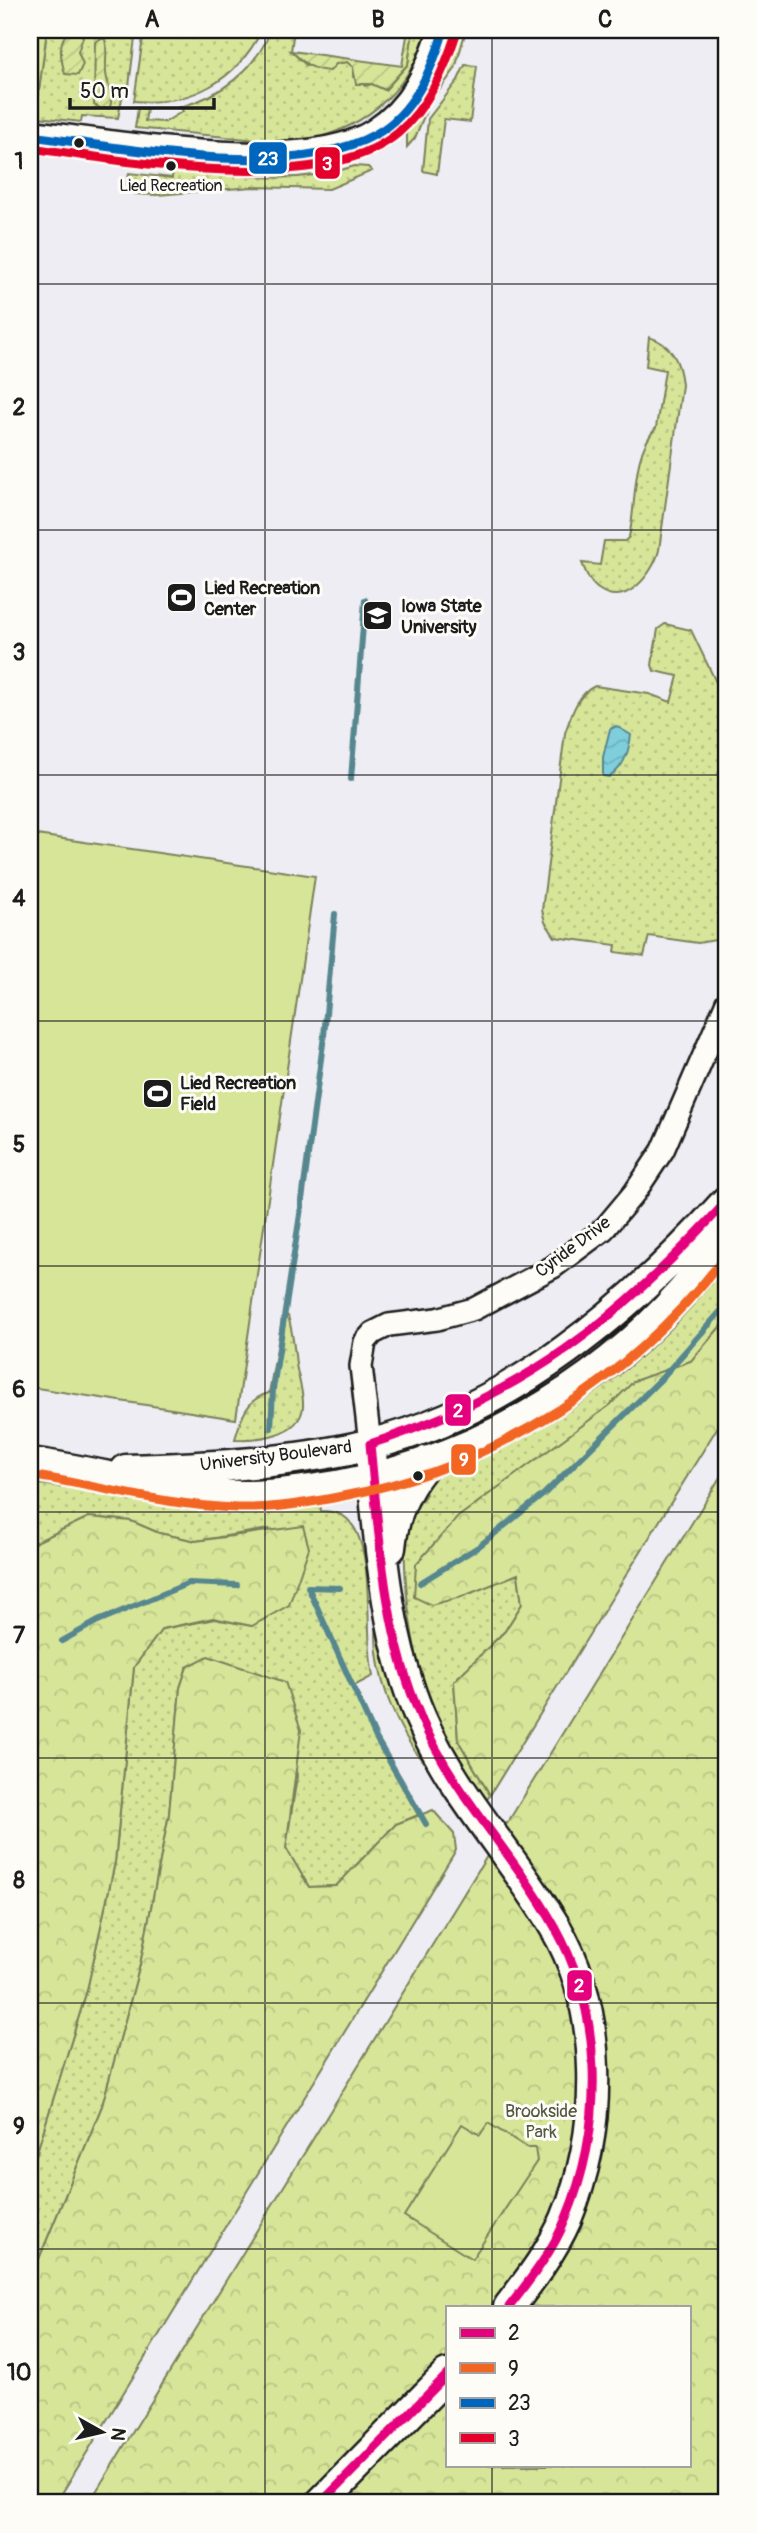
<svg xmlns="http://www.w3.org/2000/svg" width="757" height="2533" viewBox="0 0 757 2533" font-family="Pangolin,sans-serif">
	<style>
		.grass { fill: url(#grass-dots); stroke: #7a805a; stroke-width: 2 }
		.forest { fill: url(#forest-crowns); stroke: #7a805a; stroke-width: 2; fill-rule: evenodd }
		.garden { fill: url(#garden-furrows); stroke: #7a805a; stroke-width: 2 }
		.pitch { fill: #d7e599; stroke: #7a805a; stroke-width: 2 }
		.water { fill: url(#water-waves); stroke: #57878f; stroke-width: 2 }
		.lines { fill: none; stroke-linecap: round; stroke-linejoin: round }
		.stream { stroke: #57878f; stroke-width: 6 }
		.street-casing { stroke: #1c1c1c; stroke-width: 26 }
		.secondary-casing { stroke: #1c1c1c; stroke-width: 35 }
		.street { stroke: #fdfcf7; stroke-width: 21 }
		.secondary { stroke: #fdfcf7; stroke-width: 30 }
		.bus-1-casing { stroke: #fdfcf7; stroke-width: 14 }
		.bus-2-casing { stroke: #fdfcf7; stroke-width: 14 }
		.bus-3-casing { stroke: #fdfcf7; stroke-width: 14 }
		.bus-4-casing { stroke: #fdfcf7; stroke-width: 14 }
		.bus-1 { stroke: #e5007d; stroke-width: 9 }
		.bus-2 { stroke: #f26522; stroke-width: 9 }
		.bus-3 { stroke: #0065bd; stroke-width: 9 }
		.bus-4 { stroke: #e4002b; stroke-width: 9 }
		.grid { fill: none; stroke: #1c1c1c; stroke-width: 2; stroke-opacity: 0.55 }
		.bus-dot { fill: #1c1c1c; stroke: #fdfcf7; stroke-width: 2.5 }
		.labels { text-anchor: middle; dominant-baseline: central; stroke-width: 6; stroke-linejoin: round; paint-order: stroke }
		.bus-label { font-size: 16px; fill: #1c1c1c; stroke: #fdfcf7 }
		.poi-label { font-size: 18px; font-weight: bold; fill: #1c1c1c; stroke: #fdfcf7; text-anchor: start }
		.street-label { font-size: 18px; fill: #1c1c1c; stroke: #fdfcf7 }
		.park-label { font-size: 18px; fill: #545842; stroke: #fdfcf7 }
		.line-badge { stroke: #fdfcf7; stroke-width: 2.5 }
		.badge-label { font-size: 19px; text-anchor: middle; font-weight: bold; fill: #fff }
		.neatline { fill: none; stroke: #1c1c1c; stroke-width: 2.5 }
		.grid-label { font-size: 23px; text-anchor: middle; font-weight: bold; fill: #1c1c1c }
	</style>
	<defs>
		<pattern id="grass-dots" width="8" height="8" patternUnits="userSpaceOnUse" patternTransform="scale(1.75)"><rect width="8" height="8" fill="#d7e599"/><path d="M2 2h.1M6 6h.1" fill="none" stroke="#b8c483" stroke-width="1.8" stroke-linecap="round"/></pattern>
		<pattern id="forest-crowns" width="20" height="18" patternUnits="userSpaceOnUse" patternTransform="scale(1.75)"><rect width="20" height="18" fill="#d7e599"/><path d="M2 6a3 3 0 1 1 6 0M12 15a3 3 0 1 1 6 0" fill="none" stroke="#b8c483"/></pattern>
		<pattern id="garden-furrows" width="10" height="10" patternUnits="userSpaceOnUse" patternTransform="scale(1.75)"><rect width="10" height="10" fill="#d7e599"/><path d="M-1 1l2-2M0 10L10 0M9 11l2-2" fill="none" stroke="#b8c483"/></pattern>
		<pattern id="water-waves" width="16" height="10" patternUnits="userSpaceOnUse" patternTransform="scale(1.75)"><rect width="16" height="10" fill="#7fcedb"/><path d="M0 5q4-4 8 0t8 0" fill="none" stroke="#6db0bb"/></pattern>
	</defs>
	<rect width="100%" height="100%" fill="#eeedf3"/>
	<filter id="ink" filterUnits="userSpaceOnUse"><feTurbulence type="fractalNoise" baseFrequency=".0143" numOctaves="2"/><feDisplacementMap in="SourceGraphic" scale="14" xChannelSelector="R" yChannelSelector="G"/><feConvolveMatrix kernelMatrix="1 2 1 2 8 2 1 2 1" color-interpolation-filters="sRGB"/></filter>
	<g filter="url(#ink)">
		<path class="grass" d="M 47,30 L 136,30 L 128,94 L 123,93 L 118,118 L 82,116 L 81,122 L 30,116 L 30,105 L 37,105 Z
			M 144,30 L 262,30 C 236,81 191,106 134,101 Z
			M 271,30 L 294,30 L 291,51 L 307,66 L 347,62 L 353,67 L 353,77 L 365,86 L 372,84 L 385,90 L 408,64 L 413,30 L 426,30 C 412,91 358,135 296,141 C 277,143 257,140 237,138 C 203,135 169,131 135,128 L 138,108 L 147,109 L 145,121 L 165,122 L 183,111 L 180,107 C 221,96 255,70 271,30 Z
			M 458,30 L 466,30 L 455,69 L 428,106 L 415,138 L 407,147 L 407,123 Z
			M 465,65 L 477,66 L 470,122 L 444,119 L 437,174 L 423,171 L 428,119 L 458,80 Z
			M 355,166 L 368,167 L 372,171 L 329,189 L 252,187 L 157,195 L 135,194 L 136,186 L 127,185 L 129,173 L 172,178 L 173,170 C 236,175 295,186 355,166 Z
			M 649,337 C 672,344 680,362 682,385 L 659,550 C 654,572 627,608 600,590 C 590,584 586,573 582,563 L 600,565 L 604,541 L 625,541 L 629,537 C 637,503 631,455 656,428 L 665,370 L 646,366 Z
			M 665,624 L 691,630 L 727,705 L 727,938 L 698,943 L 649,936 L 644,956 L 615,952 L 616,945 L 555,937 L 545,922 L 542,910 L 565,733 C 571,716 577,694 595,686 L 649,694 L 671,702 L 678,676 L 654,671 L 652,665 L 658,629 Z
			M 727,1254 L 727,1319 L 691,1361 L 634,1381 L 611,1405 L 461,1597 L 518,1574 L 522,1604 L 505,1631 L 454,1682 L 458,1740 L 490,1795 L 486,1801 C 467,1770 447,1741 433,1708 C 410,1655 398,1559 409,1502 L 417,1507 L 426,1494 L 420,1487 L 451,1467 Z
			M 283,1314 L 288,1316 C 293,1332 294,1347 296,1364 C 298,1378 304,1393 303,1407 C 300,1436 257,1440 235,1439 C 241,1418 247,1398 269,1393 Z
			M 30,1483 L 200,1504 L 320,1501 L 321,1511 C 332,1511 343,1513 350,1522 C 376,1551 364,1637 373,1676 L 352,1687 L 376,1741 L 418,1815 L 396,1824 L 336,1886 L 309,1887 L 286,1848 L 297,1776 L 285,1682 L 242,1668 L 187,1667 L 180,1688 L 169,1814 L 140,1965 L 102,2106 L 30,2281 L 30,2174 L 87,1990 L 115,1862 L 134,1667 L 162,1629 L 215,1619 L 252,1626 L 269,1529 L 196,1541 L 159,1533 L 131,1521 L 89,1517 L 30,1545 Z
			M 377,1619 L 431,1766 L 428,1768 C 395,1729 371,1670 377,1619 Z"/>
		<path class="forest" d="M 727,1319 L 727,1412 L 490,1795 L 458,1740 L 454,1681 L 505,1631 L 522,1604 L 518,1574 L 461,1597 L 431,1605 L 414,1597 L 416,1564 L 458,1517 L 610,1405 L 634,1381 L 691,1361 Z
			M 727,1466 L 727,2503 L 89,2503 ZM 447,2307 L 689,2307 L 689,2465 L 447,2465 Z
			M 89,1517 L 131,1521 L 159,1533 L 196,1541 L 303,1526 L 309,1548 L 289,1605 L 252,1626 L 213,1618 L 162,1629 L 134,1667 L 115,1862 L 87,1990 L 30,2174 L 30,1545 Z
			M 208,1656 L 285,1682 L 301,1730 L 286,1848 L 309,1887 L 336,1886 L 396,1824 L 433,1810 L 454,1834 L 456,1850 L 56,2503 L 30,2503 L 30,2281 L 102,2106 L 140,1965 L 169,1814 L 180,1688 L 187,1667 Z"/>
		<path class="garden" d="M 71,30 L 78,30 L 83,37 L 78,52 L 83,64 L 78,75 L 65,74 C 61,60 56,39 71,30 Z
			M 408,30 L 413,30 L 408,64 L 385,90 L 372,84 L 356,84 L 353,67 L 347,62 L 336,64 L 330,71 C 312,70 304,63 291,51 L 402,66 Z
			M 99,39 L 105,39 C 108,51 105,61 106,73 C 107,84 114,96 110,107 L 102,109 L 94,105 L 95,42 Z"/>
		<path class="pitch" d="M 30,30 L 47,30 L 37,106 L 30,105 Z
			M 30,834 L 315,876 L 236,1419 L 30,1387 Z
			M 488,2123 L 528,2148 L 535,2148 L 537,2161 L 472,2259 L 404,2216 L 462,2124 L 480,2135 Z"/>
		<path class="water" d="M 616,726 L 631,735 C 629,751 623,769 609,777 L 603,776 L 603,757 L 610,729 Z"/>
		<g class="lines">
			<path class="stream" d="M 351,779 L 365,600
				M 271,1428 L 273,1389 L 301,1208 L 324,1036 L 335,914
				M 420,1583 L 478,1547 L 544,1494 L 661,1379 L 727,1304
				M 340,1588 L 308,1587 L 376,1738 L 426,1824
				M 62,1641 L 98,1621 L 189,1583 L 237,1585"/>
			<defs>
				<path id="street" d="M 370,1444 L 361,1366 L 365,1342 L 373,1333 L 389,1325 L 437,1319 L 474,1309 L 553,1267 L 604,1229 L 635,1192 L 663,1150 L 727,1002"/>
				<path id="secondary" d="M 30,136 C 115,145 305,181 376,134 C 414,110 432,71 444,30
					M 370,1444 C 379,1532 385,1638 421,1719 C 455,1796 513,1856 555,1927 C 605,2012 603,2130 566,2219 C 552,2251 530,2280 509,2307
					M 30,1463 C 100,1472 167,1494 238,1496 C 263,1497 288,1493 312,1490 C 477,1467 634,1372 727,1234
					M 126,1470 C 205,1468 290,1463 368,1445 C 511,1411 631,1308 727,1201
					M 390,1548 C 393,1514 405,1486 428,1461
					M 321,2503 L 447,2375"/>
			</defs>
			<use href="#street" class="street-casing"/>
			<use href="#secondary" class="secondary-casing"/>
			<use href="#street" class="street"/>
			<use href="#secondary" class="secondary"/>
			<defs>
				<path id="bus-1" d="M 509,2307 C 530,2280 553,2251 566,2218 C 604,2126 604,2015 555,1927 C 515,1855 454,1795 421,1718 C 384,1632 379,1536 370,1444 C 527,1394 617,1321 727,1201
					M 321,2503 L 447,2375"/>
				<path id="bus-2" d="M 30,1475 C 99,1486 168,1506 238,1508 C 274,1509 309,1503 343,1496 C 499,1466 632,1379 727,1254"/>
				<path id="bus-3" d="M 30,136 C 124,147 291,182 376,134 C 414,113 432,69 444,30"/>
				<path id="bus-4" d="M 30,148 C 126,160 319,199 398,133 C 428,107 444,71 456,34"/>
			</defs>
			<use href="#bus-1" class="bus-1-casing"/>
			<use href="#bus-2" class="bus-2-casing"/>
			<use href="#bus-3" class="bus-3-casing"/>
			<use href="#bus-4" class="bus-4-casing"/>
			<use href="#bus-1" class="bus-1"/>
			<use href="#bus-2" class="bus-2"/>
			<use href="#bus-3" class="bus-3"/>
			<use href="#bus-4" class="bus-4"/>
		</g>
	</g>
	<path class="grid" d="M 265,30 L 265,2503M 492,30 L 492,2307M 30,284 L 727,284M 30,530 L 727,530M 30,775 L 727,775M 30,1021 L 727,1021M 30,1266 L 727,1266M 30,1512 L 727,1512M 30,1758 L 727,1758M 30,2003 L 727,2003M 30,2249 L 727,2249M 492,2465 L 492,2503"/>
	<defs>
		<symbol id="stadium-square" viewBox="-11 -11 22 22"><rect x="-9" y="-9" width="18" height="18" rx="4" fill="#1c1c1c" stroke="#fdfcf7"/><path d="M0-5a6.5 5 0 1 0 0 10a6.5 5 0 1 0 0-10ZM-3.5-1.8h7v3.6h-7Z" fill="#fff"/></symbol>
		<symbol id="university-square" viewBox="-11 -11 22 22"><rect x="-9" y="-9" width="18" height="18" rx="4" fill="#1c1c1c" stroke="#fdfcf7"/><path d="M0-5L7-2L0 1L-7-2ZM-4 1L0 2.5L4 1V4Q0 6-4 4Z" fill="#fff"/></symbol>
	</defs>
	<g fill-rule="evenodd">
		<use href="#stadium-square" x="164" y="580" width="35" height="35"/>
		<use href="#university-square" x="360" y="598" width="35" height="35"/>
		<use href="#stadium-square" x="140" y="1076" width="35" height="35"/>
	</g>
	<g class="bus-dot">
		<circle cx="79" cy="143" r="6"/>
		<circle cx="171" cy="166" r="6"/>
		<circle cx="418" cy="1476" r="6"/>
	</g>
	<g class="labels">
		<g class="bus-label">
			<text x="171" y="186">Lied Recreation</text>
		</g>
		<g class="poi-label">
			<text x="204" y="588">Lied Recreation<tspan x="204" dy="21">Center</tspan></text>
			<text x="401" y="606">Iowa State<tspan x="401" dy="21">University</tspan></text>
			<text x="180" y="1083">Lied Recreation<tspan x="180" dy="21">Field</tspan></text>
		</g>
		<g class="street-label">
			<text transform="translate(573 1247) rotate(-37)">Cyride Drive</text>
			<text transform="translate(276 1456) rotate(-7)">University Boulevard</text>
		</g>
		<g class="park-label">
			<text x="541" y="2111">Brookside<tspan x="541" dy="21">Park</tspan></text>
		</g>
	</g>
	<g class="line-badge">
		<rect x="248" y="141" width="40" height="34" rx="7" fill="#0065bd"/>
		<rect x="314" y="146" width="27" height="34" rx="7" fill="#e4002b"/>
		<rect x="444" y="1393" width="28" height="34" rx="7" fill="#e5007d"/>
		<rect x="450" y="1443" width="27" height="33" rx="7" fill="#f26522"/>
		<rect x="566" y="1969" width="27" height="33" rx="7" fill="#e5007d"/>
	</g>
	<g class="badge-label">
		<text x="268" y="165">23</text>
		<text x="327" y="170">3</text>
		<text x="458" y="1417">2</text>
		<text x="464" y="1466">9</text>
		<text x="579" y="1992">2</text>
	</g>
	<rect width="757" height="2533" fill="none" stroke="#fdfcf7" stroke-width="77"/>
	<rect x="446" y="2306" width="245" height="161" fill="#fdfcf7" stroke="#a3a29f" stroke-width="2"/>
	<rect x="460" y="2328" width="35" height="10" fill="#e5007d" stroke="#a3a29f" stroke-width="2"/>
	<text x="508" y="2340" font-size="21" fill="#1c1c1c">2</text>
	<rect x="460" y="2363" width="35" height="10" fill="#f26522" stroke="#a3a29f" stroke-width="2"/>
	<text x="508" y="2376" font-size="21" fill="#1c1c1c">9</text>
	<rect x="460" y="2398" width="35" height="10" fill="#0065bd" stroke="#a3a29f" stroke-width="2"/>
	<text x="508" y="2410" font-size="21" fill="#1c1c1c">23</text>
	<rect x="460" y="2433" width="35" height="10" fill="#e4002b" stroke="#a3a29f" stroke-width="2"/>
	<text x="508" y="2446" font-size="21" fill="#1c1c1c">3</text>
	<g transform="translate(102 2432) rotate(98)" stroke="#fdfcf7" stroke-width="5" paint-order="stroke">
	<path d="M0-5L12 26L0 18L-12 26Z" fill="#1c1c1c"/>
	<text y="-10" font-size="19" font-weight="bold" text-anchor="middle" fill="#1c1c1c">N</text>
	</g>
	<path d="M70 98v10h144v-10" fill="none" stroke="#1c1c1c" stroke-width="3.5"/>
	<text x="80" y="98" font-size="21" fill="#1c1c1c" stroke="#fdfcf7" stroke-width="5" paint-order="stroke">50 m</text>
	<rect x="38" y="38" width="680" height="2456" class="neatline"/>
	<g class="grid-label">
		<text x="152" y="27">A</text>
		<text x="378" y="27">B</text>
		<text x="605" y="27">C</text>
		<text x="19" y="169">1</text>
		<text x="19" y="415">2</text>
		<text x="19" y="660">3</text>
		<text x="19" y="906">4</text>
		<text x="19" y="1152">5</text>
		<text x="19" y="1397">6</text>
		<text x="19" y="1643">7</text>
		<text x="19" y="1888">8</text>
		<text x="19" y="2134">9</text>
		<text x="19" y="2380">10</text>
	</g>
</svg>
